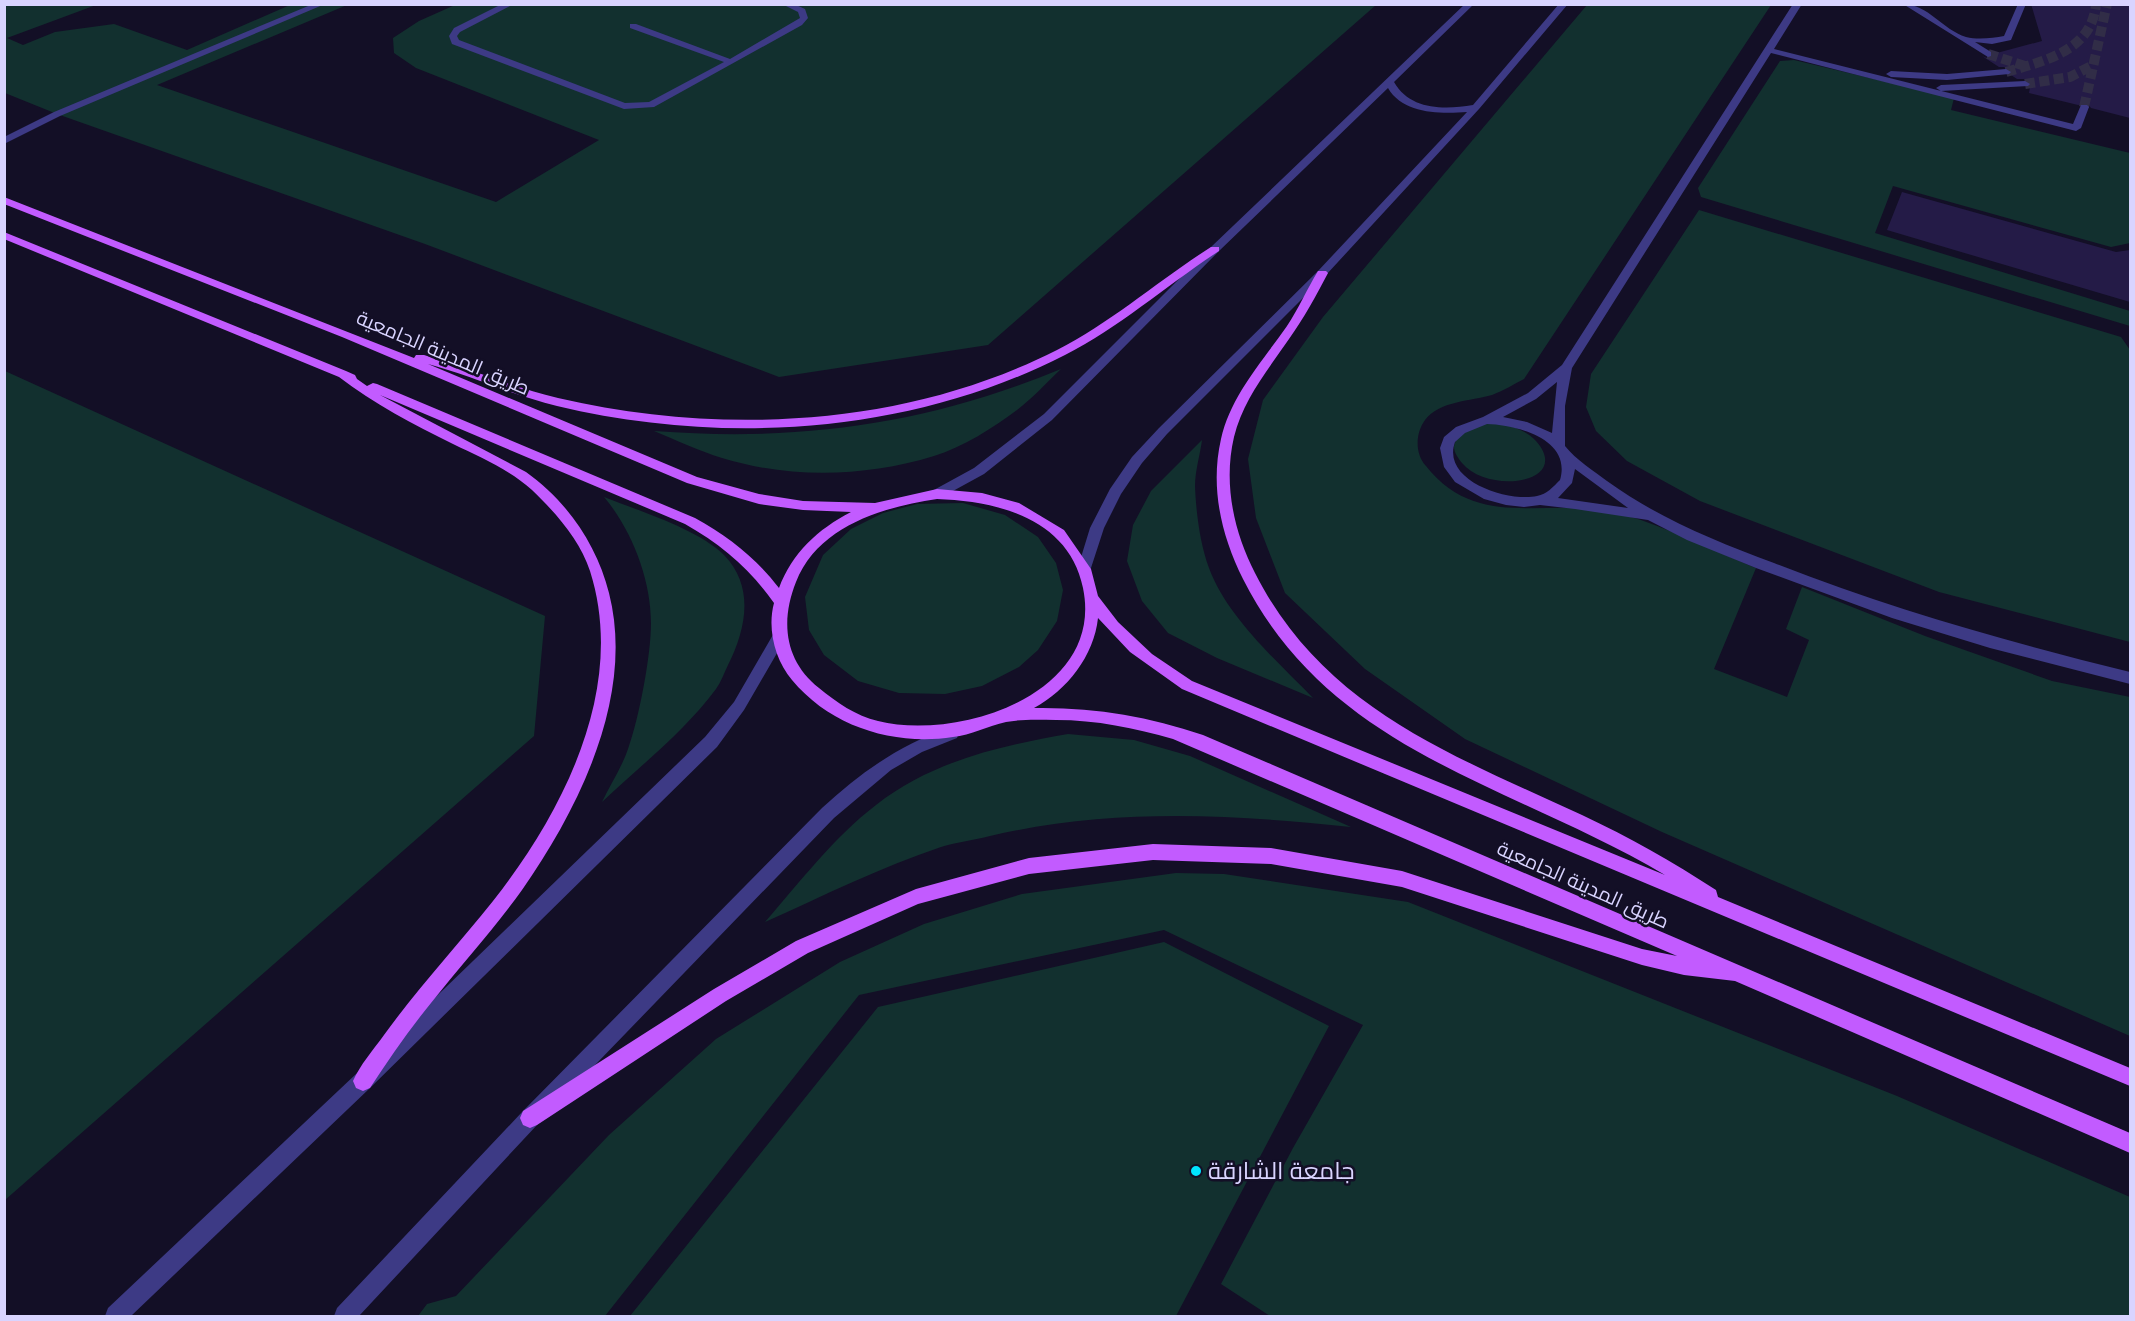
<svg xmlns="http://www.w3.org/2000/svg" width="2135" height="1321" viewBox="0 0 2135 1321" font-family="'Nunito Sans',Cairo,sans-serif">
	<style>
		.green { fill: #12302f }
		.building { fill: #241b47 }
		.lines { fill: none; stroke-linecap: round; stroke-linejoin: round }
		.minor-tunnel { stroke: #312d47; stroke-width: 10; stroke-dasharray: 10 4.5; stroke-linecap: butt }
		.minor { fill: #3d3a85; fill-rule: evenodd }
		.tertiary { fill: #3d3a85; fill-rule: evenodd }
		.primary { fill: #c25bff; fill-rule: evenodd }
		.poi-dot { fill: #00e5ff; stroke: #130f26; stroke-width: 2 }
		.labels { text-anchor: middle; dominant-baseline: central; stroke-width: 5; stroke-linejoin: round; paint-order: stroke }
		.street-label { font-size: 20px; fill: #d9d4ff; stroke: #130f26 }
		.near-poi-label { font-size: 24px; fill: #d9d4ff; stroke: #130f26; text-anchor: start }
	</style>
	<rect width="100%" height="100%" fill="#130f26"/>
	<path class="green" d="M 4,5 L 96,5 L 7,38 L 23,45 L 55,32 L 114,24 L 187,50 L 290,5 L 347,5 L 157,85 L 496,202 L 599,140 L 416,68 L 394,53 L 393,38 L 419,21 L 455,5 L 1376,5 L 988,345 L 779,377 L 425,244 L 57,114 L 5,93 Z
		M 1587,5 L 1771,5 L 1524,379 C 1514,384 1503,391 1492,395 C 1471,401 1439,401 1425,420 C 1415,434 1415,454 1426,466 C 1480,535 1555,493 1625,515 C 1667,527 1714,551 1756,568 L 1714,669 L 1787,697 L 1809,640 L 1786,629 L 1802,587 L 1925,636 L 2052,681 L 2130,697 L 2130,1036 L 1662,832 L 1465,739 L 1365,669 L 1285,593 L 1256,518 L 1248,459 L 1263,400 L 1323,317 Z
		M 1794,60 L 1954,98 L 1951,110 L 2130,153 L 2130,243 L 2111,247 L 1893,186 L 1875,233 L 2130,311 L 2130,326 L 1701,197 L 1698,188 L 1780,61 Z
		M 1699,210 L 2121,337 L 2130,350 L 2130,642 L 1939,592 L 1700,501 L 1627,461 L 1596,431 L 1586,407 L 1591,374 Z
		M 1061,369 C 1047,382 1033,398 1017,410 C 993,428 963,447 934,456 C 865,477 791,479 722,458 C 699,451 676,440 654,431 C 799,442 926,425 1061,369 Z
		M 5,371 L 545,616 L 534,736 L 5,1200 Z
		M 1481,423 C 1501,423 1522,426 1536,441 C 1573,483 1488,495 1462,463 C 1459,459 1454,453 1454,447 C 1454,443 1458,438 1459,434 Z
		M 1202,440 C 1200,455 1195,471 1195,486 C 1196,512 1200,544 1209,568 C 1227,617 1277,661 1313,698 L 1217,658 L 1168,633 L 1142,601 L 1127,561 L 1133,525 L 1151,491 Z
		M 604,497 C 639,511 698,529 724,555 C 755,587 746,629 728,665 C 724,673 721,682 716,689 C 684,732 640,766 602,802 C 610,785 622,767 628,749 C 639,718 651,656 651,623 C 651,580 632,530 604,497 Z
		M 963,503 L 1005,515 L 1038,537 L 1056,563 L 1063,590 L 1057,621 L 1038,650 L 1019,667 L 982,686 L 945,694 L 899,693 L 858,681 L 824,655 L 809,630 L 805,597 L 823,555 L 851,529 L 883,513 L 917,504 Z
		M 1068,734 L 1134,740 L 1190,756 L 1351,827 C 1230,814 1109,808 990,836 C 974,840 957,842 941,847 C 881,867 823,896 765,922 C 800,882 834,837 876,805 C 932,761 1000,746 1068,734 Z
		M 1176,873 L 1224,874 L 1408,902 L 1897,1096 L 2130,1197 L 2130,1316 L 1270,1316 L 1221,1284 L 1293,1148 L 1363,1025 L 1164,930 L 859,995 L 605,1316 L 418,1316 L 427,1304 L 456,1296 L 609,1135 L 716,1039 L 840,962 L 924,924 L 1022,894 Z
		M 1164,942 L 1329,1026 L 1176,1316 L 630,1316 L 878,1007 Z"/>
	<path class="building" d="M 2031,4 L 2130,4 L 2130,118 L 2091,108 L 2087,103 L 2078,105 L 2029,93 L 2031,82 L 2025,79 L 2017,79 L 2011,75 L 2012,70 L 2006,67 L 1999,67 L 1982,56 L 1989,59 L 1993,57 L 1993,54 L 2042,41 Z
		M 1902,192 L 2116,252 L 2130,250 L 2130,302 L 1887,230 Z"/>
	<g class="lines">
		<path class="minor-tunnel" d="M 1988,54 L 2025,66
			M 2006,72 C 2044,61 2092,51 2096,4
			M 2025,84 L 2070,77 L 2093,65
			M 2084,107 L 2107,4"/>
		<path class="minor" d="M 313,4 L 325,4 L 60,116 L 4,144 L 4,137 L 54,112 Z
			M 502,4 L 514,4 L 460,32 L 457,36 L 459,40 L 625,103 L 649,102 L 724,62 L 630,28 L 630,24 L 636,24 L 730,59 L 800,18 L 798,12 L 782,4 L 794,4 L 805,9 L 808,18 L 802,25 L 654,107 L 624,109 L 452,44 L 449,36 L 454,28 Z
			M 1793,4 L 1802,4 L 1774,49 L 2073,124 L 2081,105 L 2087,105 L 2089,107 L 2081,128 L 2076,131 L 1771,53 L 1572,368 L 1565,406 L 1565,446 C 1576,460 1594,471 1607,481 C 1658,518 1715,541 1774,563 C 1890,609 2009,642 2130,672 L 2130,684 L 1990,648 L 1892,618 L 1756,568 L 1687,540 L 1648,520 L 1575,509 L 1540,505 L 1524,507 L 1506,505 L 1484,499 L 1455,482 L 1444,467 L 1440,448 L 1444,437 L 1456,427 L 1483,417 L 1528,393 L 1562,365 ZM 1557,382 L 1552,433 L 1527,422 L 1503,417 L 1536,399 ZM 1487,424 C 1517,425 1572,439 1560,480 C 1553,487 1547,494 1537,496 C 1508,502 1441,481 1455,442 L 1465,433 ZM 1575,469 L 1628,508 L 1558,498 L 1572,483 Z
			M 1903,4 C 1928,4 1943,30 1966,37 C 1978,40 1993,38 2004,36 L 2018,4 L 2026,4 L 2011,40 L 1992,44 L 1975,42 L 1991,52 L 1991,56 L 1988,57 Z
			M 2006,69 L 2011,72 L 2009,74 L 1947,80 L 1891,77 L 1886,74 L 1891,71 L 1947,74 Z
			M 2025,81 L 2030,84 L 2028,86 L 1941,91 L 1936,88 L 1941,85 Z"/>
		<path class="tertiary" d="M 1465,4 L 1474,4 L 1394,82 C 1410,110 1444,110 1473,105 L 1559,4 L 1568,4 L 1479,109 L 1326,275 L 1167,434 L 1142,463 L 1121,494 L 1104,528 L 1090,571 L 1080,571 L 1078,567 L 1090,528 L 1110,489 L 1132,457 L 1159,428 L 1318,271 L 1467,112 C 1440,114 1403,114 1388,88 L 1219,251 L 1052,420 L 984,474 L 942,497 L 932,497 L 930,494 L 932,491 L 974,468 L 1044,414 L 1211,247 Z
			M 779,631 L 784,633 L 786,637 L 784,641 L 744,710 L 717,747 L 370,1088 L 131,1316 L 105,1316 L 108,1308 L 356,1074 L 705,737 L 734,702 L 774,633 Z
			M 951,727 L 957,728 L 959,733 L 957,738 L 922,752 L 891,770 L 834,818 L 537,1125 L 359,1316 L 334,1316 L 337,1308 L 523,1111 L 822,808 C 861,772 901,744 951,727 Z"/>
		<path class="primary" d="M 4,197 L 414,358 L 416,355 L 424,355 C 469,368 512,387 558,398 C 723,436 905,427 1057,350 C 1112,322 1159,280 1211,247 L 1219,247 L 1219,251 C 1167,285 1120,327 1065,355 C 910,434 725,446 557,406 C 513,395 472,376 428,364 L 697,477 L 759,494 L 803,501 L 875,503 L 937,489 L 982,493 L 1019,503 L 1064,530 L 1091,569 L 1098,596 L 1118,622 L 1152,654 L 1192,681 L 1665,875 C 1512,784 1331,753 1243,579 C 1221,535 1210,487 1221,439 C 1231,395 1262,362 1287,326 C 1299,308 1307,289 1318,271 L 1326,271 L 1328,273 C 1316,296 1304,318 1289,339 C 1267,371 1243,400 1234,437 C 1223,484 1234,532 1255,573 C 1324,709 1453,755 1582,815 C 1629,837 1673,862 1716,890 L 1718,897 L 2130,1068 L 2130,1086 L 1182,689 L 1130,652 L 1098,618 C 1094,656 1067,690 1034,708 C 1093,707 1147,716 1203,735 L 2130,1133 L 2130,1153 L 1735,981 L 1684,975 L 1642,965 L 1402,887 L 1271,864 L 1153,860 L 1029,874 L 918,904 L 808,953 L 726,1001 L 537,1125 L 530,1128 L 523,1125 L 520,1118 L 523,1111 L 714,989 L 796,941 L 916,889 L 1029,858 L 1153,844 L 1271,848 L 1402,871 L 1642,949 L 1677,956 L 1173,739 C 1135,728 1096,720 1056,720 C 1040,720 1021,719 1006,722 C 988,726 971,735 953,737 C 894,746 831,727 792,680 C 775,660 767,629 774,603 C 750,569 722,545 685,524 L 380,395 L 526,472 C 567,501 597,545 609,593 C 635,695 580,807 522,890 C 494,929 461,965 431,1003 C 409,1030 389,1059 370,1088 L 363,1091 L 356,1088 L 353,1081 C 360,1065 373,1050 384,1035 C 418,988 457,946 493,901 C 564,811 627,687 590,571 C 580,540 555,512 532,490 C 510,470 480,457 453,444 C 413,424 374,404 339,377 L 4,239 L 4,232 L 346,371 L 355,375 L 357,379 L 367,386 L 373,383 L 377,384 L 695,518 C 728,536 756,558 779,588 C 792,553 818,529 851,512 L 803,510 L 759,504 L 687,483 L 342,337 L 4,204 ZM 937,499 C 998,501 1069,519 1083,588 C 1105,694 958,741 878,721 C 856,716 836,702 819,688 C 785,661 780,622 796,582 C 818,526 883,507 937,499 Z"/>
	</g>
	<circle class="poi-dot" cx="1196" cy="1171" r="6"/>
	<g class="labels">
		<g class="street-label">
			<text transform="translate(443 353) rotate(23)">طريق المدينة الجامعية</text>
			<text transform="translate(1583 885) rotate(24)">طريق المدينة الجامعية</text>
		</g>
		<g class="near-poi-label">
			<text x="1208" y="1171">جامعة الشارقة</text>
		</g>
	</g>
	<rect width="2135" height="1321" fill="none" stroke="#d9d4ff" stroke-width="12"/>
</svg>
